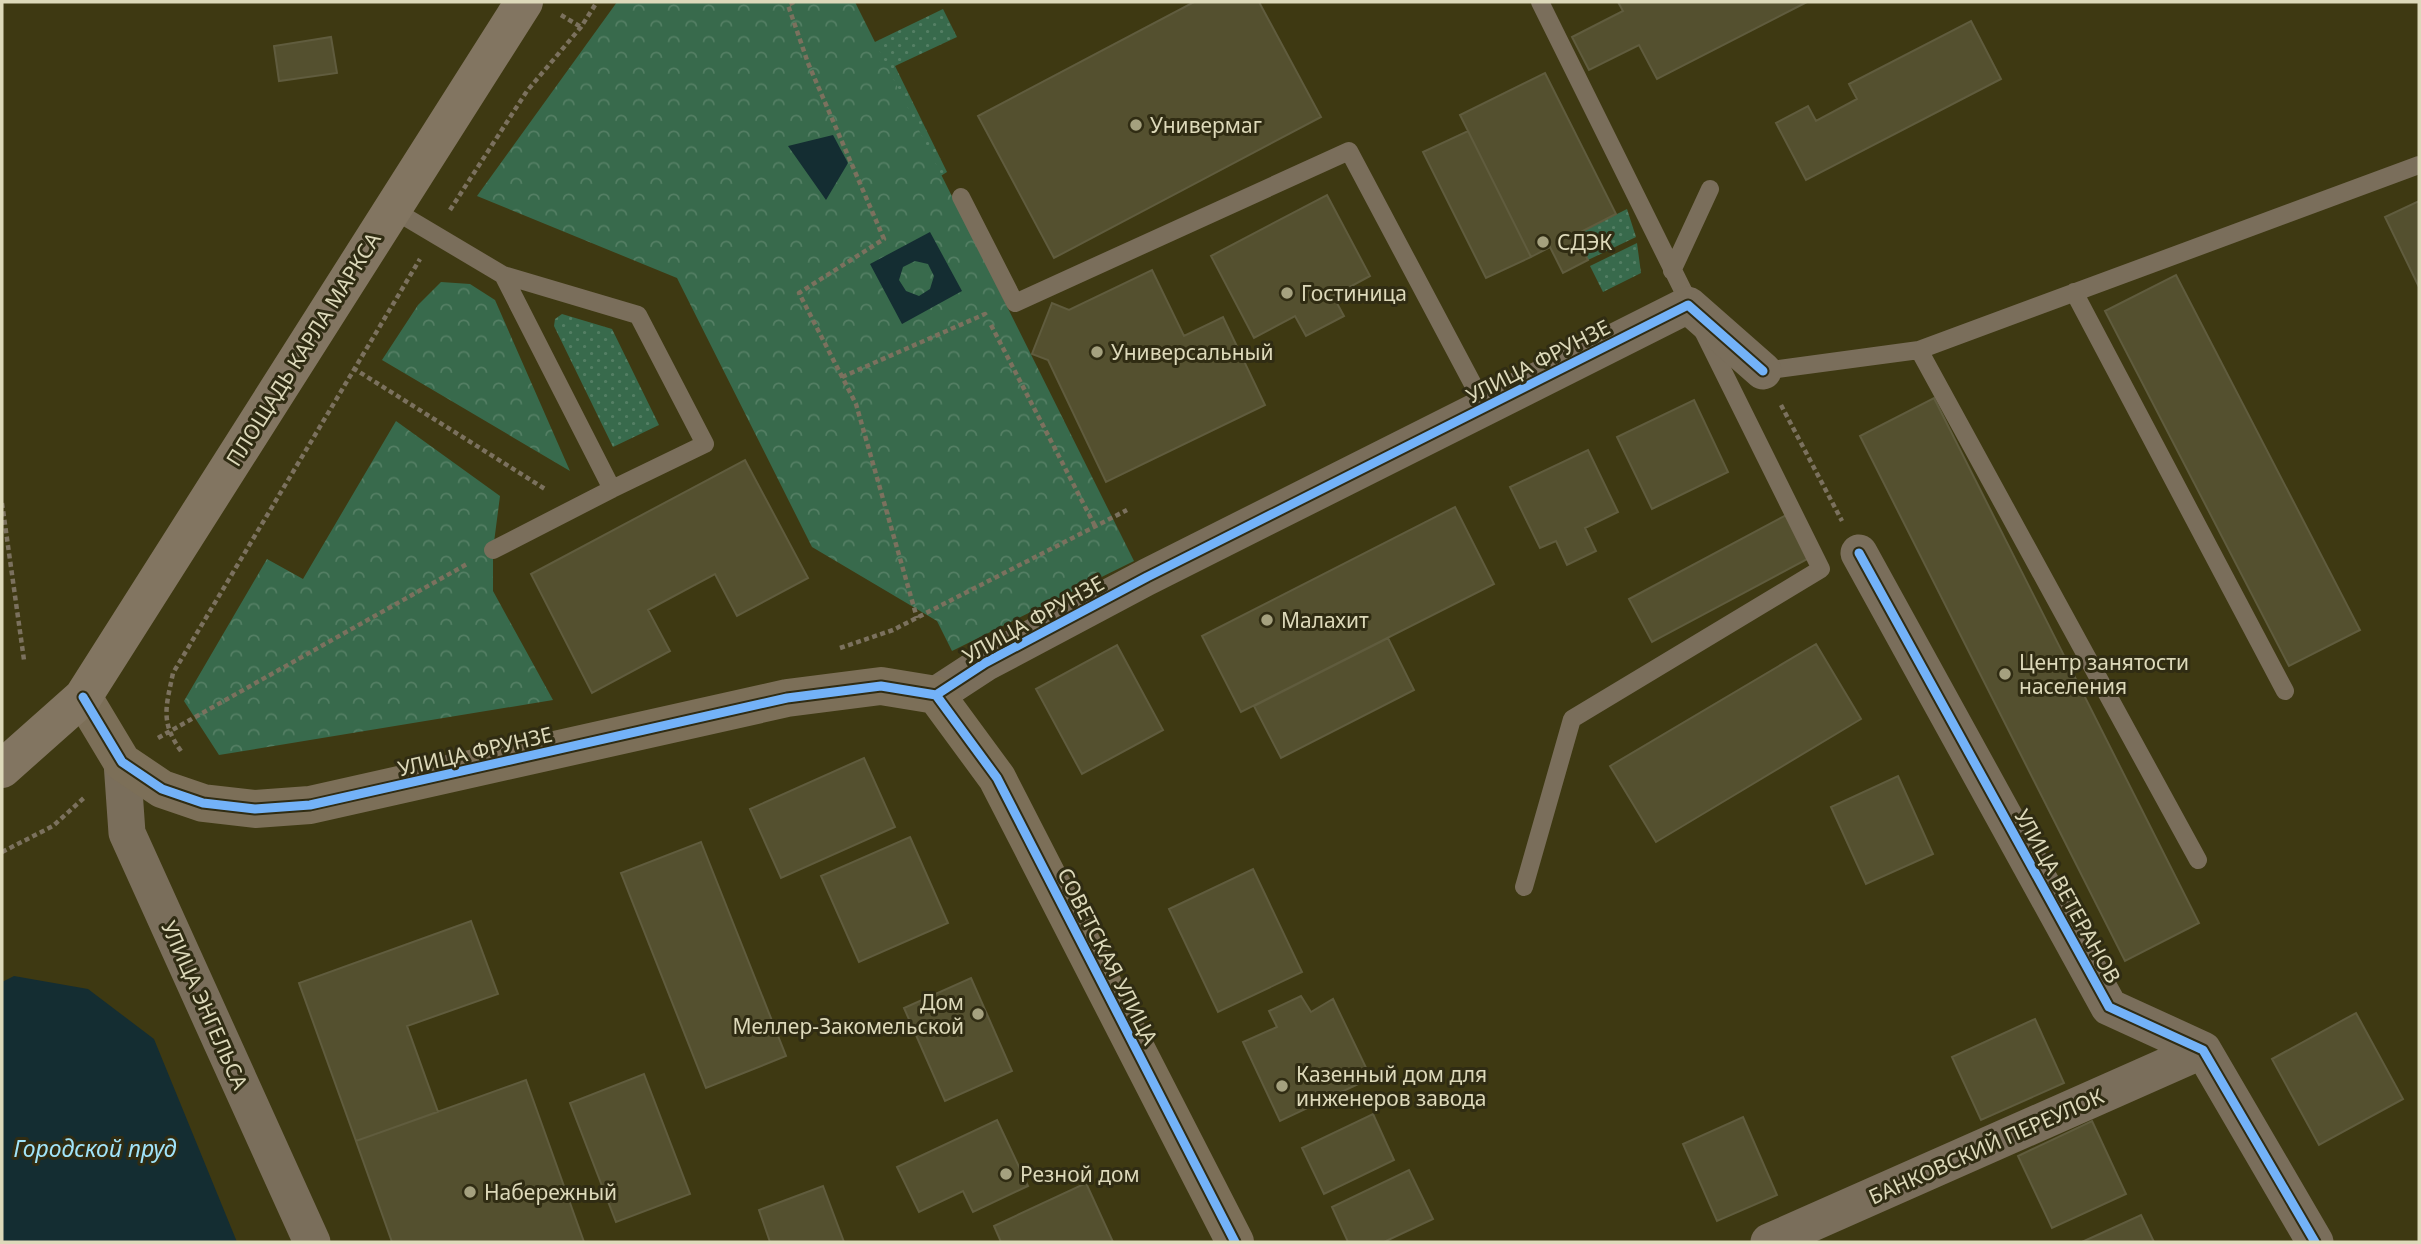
<svg xmlns="http://www.w3.org/2000/svg" width="2421" height="1244" viewBox="0 0 2421 1244" font-family="'Noto Sans',sans-serif">
	<style>
		.grass { fill: url(#grass-dots) }
		.forest { fill: url(#forest-crowns) }
		.water { fill: #142d32; fill-rule: evenodd }
		.building { fill: #54502f; stroke: #605c3e; stroke-width: 2 }
		.lines { fill: none; stroke-linecap: round; stroke-linejoin: round }
		.path { stroke: #7b715e; stroke-width: 4.5; stroke-dasharray: 5 3.5; stroke-linecap: butt }
		.lane { stroke: #7a6e5b; stroke-width: 18 }
		.street { stroke: #7a6e5b; stroke-width: 37 }
		.secondary { stroke: #7c6f58; stroke-width: 38 }
		.primary { stroke: #827561; stroke-width: 38 }
		.cycleway-casing { stroke: #302c13; stroke-width: 13 }
		.cycleway { stroke: #73b2f8; stroke-width: 9 }
		.poi-dot { fill: #a5a17f; stroke: #302c13; stroke-width: 2.5 }
		.labels { text-anchor: middle; dominant-baseline: central; stroke-width: 6; stroke-linejoin: round; paint-order: stroke }
		.poi-label { font-size: 21px; fill: #ddd9ba; stroke: #302c13; text-anchor: start }
		.street-label { font-size: 21px; fill: #ddd9ba; stroke: #302c13 }
		.water-label { font-size: 23px; font-style: italic; fill: #a1e4fa; stroke: #302c13 }
	</style>
	<defs>
		<pattern id="grass-dots" width="8" height="8" patternUnits="userSpaceOnUse" patternTransform="scale(1.75)"><rect width="8" height="8" fill="#386a4c"/><path d="M2 2h.1M6 6h.1" fill="none" stroke="#547f64" stroke-width="1.8" stroke-linecap="round"/></pattern>
		<pattern id="forest-crowns" width="20" height="18" patternUnits="userSpaceOnUse" patternTransform="scale(1.75)"><rect width="20" height="18" fill="#386a4c"/><path d="M2 6a3 3 0 1 1 6 0M12 15a3 3 0 1 1 6 0" fill="none" stroke="#547f64"/></pattern>
	</defs>
	<rect width="100%" height="100%" fill="#3e3912"/>
	<path class="grass" d="M 943,9 L 957,37 L 895,66 L 947,172 L 913,193 L 848,55 Z
		M 1627,209 L 1636,237 L 1588,260 L 1575,235 Z
		M 1637,243 L 1641,273 L 1603,292 L 1590,266 Z
		M 562,314 L 612,329 L 659,425 L 613,447 L 554,326 L 555,319 Z"/>
	<path class="forest" d="M 617,2 L 855,2 L 1134,561 L 952,651 L 937,621 L 812,547 L 677,278 L 477,196 Z
		M 441,282 L 470,284 L 495,300 L 570,471 L 382,360 L 418,305 Z
		M 396,421 L 500,496 L 493,550 L 493,591 L 553,700 L 219,755 L 184,701 L 267,559 L 303,579 Z"/>
	<path class="water" d="M 833,135 L 848,163 L 826,200 L 788,146 Z
		M 930,232 L 962,291 L 902,324 L 870,264 ZM 915,261 L 928,264 L 934,276 L 930,289 L 919,296 L 906,291 L 899,280 L 903,267 Z
		M 14,976 L 88,989 L 154,1039 L 237,1242 L 2,1242 L 2,982 Z"/>
	<path class="building" d="M 1194,2 L 1259,2 L 1321,117 L 1054,258 L 978,116 Z
		M 1618,2 L 1807,2 L 1657,79 L 1639,45 L 1589,70 L 1572,37 L 1623,11 Z
		M 1971,21 L 2001,79 L 1806,180 L 1776,123 L 1808,106 L 1816,121 L 1857,99 L 1849,84 Z
		M 331,37 L 337,73 L 279,81 L 274,46 Z
		M 1545,73 L 1616,214 L 1575,235 L 1588,260 L 1563,273 L 1550,247 L 1531,257 L 1460,115 Z
		M 1468,131 L 1531,257 L 1486,278 L 1423,152 Z
		M 1327,195 L 1370,276 L 1333,296 L 1344,316 L 1306,336 L 1295,316 L 1254,338 L 1211,256 Z
		M 2419,201 L 2419,287 L 2385,217 Z
		M 1152,270 L 1184,336 L 1223,317 L 1265,405 L 1106,482 L 1048,360 L 1032,354 L 1052,303 L 1069,310 Z
		M 2176,275 L 2360,630 L 2289,666 L 2105,311 Z
		M 1934,398 L 2199,923 L 2125,961 L 1860,436 Z
		M 1694,400 L 1728,472 L 1652,509 L 1617,437 Z
		M 1588,450 L 1618,512 L 1585,528 L 1596,551 L 1567,565 L 1556,541 L 1540,548 L 1510,487 Z
		M 745,460 L 808,578 L 737,616 L 715,574 L 648,610 L 670,651 L 592,693 L 531,574 Z
		M 1455,507 L 1494,584 L 1241,712 L 1202,636 Z
		M 1788,514 L 1811,557 L 1652,642 L 1629,599 Z
		M 1388,638 L 1414,690 L 1281,758 L 1254,706 Z
		M 1816,644 L 1861,719 L 1656,842 L 1610,766 Z
		M 1117,645 L 1163,730 L 1082,774 L 1036,689 Z
		M 864,758 L 895,827 L 781,878 L 750,809 Z
		M 1898,776 L 1933,854 L 1866,884 L 1831,807 Z
		M 910,837 L 948,923 L 859,962 L 821,876 Z
		M 701,842 L 786,1056 L 706,1088 L 621,873 Z
		M 1253,869 L 1302,972 L 1218,1012 L 1169,909 Z
		M 471,921 L 498,994 L 407,1026 L 438,1112 L 356,1141 L 299,983 Z
		M 971,978 L 1012,1071 L 945,1101 L 904,1008 Z
		M 1301,996 L 1311,1012 L 1333,999 L 1371,1078 L 1280,1121 L 1243,1042 L 1277,1027 L 1269,1011 Z
		M 2356,1013 L 2403,1099 L 2319,1145 L 2272,1059 Z
		M 2035,1019 L 2064,1083 L 1981,1120 L 1952,1057 Z
		M 644,1074 L 690,1194 L 616,1222 L 570,1103 Z
		M 526,1080 L 584,1242 L 392,1242 L 356,1141 Z
		M 1373,1114 L 1394,1160 L 1324,1194 L 1302,1148 Z
		M 1743,1117 L 1777,1195 L 1717,1221 L 1683,1144 Z
		M 997,1120 L 1028,1186 L 973,1212 L 963,1191 L 919,1212 L 897,1167 Z
		M 2092,1121 L 2126,1194 L 2052,1228 L 2018,1156 Z
		M 1409,1170 L 1433,1219 L 1384,1242 L 1348,1242 L 1332,1207 Z
		M 1086,1183 L 1113,1242 L 1001,1242 L 994,1226 Z
		M 823,1186 L 844,1242 L 770,1242 L 759,1210 Z
		M 2141,1215 L 2154,1242 L 2082,1242 Z"/>
	<g class="lines">
		<path class="path" d="M 794,2 L 788,5 L 808,63 L 884,239 L 799,293 L 856,404 L 917,618
			M 561,15 L 581,27
			M 450,210 L 527,91 L 581,27 L 597,2
			M 991,325 L 1095,526
			M 353,368 L 545,489
			M 842,377 L 985,314 L 987,317
			M 1781,405 L 1842,521
			M 2,503 L 24,660
			M 840,648 L 893,630 L 1127,510
			M 158,738 L 467,564
			M 181,751 C 160,722 166,707 173,673 L 420,259
			M 2,852 L 53,826 L 86,796"/>
		<path class="lane" d="M 961,197 L 1015,303 L 1349,151 L 1485,407
			M 392,209 L 503,275 L 638,315 L 705,444 L 612,489 L 503,275
			M 1672,271 L 1710,189
			M 2074,292 L 2285,691
			M 1919,350 L 2198,860
			M 1763,371 L 1919,350 L 2419,165
			M 493,550 L 612,489
			M 1524,887 L 1572,719 L 1821,569 L 1540,2"/>
		<path class="street" d="M 1859,553 L 2109,1007 L 2203,1050 L 2315,1242
			M 936,695 L 985,663 L 1147,577 L 1688,305 L 1763,371
			M 122,762 L 127,833 L 312,1242
			M 1769,1242 L 2203,1050"/>
		<path class="secondary" d="M 83,697 L 122,762 L 162,789 L 203,803 L 255,809 L 310,805 L 787,698 L 881,686 L 936,695 L 997,778 L 1235,1242"/>
		<path class="primary" d="M 2,769 L 83,697 L 524,2"/>
		<defs>
			<path id="cycleway" d="M 1859,553 L 2109,1007 L 2203,1050 L 2315,1242
				M 936,695 L 997,778 L 1235,1242
				M 83,697 L 122,762 L 162,789 L 203,803 L 255,809 L 310,805 L 787,698 L 881,686 L 936,695 L 985,663 L 1147,577 L 1688,305 L 1763,371"/>
		</defs>
		<use href="#cycleway" class="cycleway-casing"/>
		<use href="#cycleway" class="cycleway"/>
	</g>
	<g class="poi-dot">
		<circle cx="1136" cy="125" r="7"/>
		<circle cx="1543" cy="242" r="7"/>
		<circle cx="1287" cy="293" r="7"/>
		<circle cx="1097" cy="352" r="7"/>
		<circle cx="1267" cy="620" r="7"/>
		<circle cx="2005" cy="674" r="7"/>
		<circle cx="978" cy="1014" r="7"/>
		<circle cx="1282" cy="1086" r="7"/>
		<circle cx="1006" cy="1174" r="7"/>
		<circle cx="470" cy="1192" r="7"/>
	</g>
	<g class="labels">
		<g class="poi-label">
			<text x="1150" y="125">Универмаг</text>
			<text x="1557" y="242">СДЭК</text>
			<text x="1301" y="293">Гостиница</text>
			<text x="1111" y="352">Универсальный</text>
			<text x="1281" y="620">Малахит</text>
			<text x="2019" y="662">Центр занятости<tspan x="2019" dy="24">населения</tspan></text>
			<text x="964" y="1002" text-anchor="end">Дом<tspan x="964" dy="24">Меллер-Закомельской</tspan></text>
			<text x="1296" y="1074">Казенный дом для<tspan x="1296" dy="24">инженеров завода</tspan></text>
			<text x="1020" y="1174">Резной дом</text>
			<text x="484" y="1192">Набережный</text>
		</g>
		<g class="street-label">
			<text transform="translate(303 349) rotate(-58)">ПЛОЩАДЬ КАРЛА МАРКСА</text>
			<text transform="translate(1538 361) rotate(-27)">УЛИЦА ФРУНЗЕ</text>
			<text transform="translate(1033 619) rotate(-29)">УЛИЦА ФРУНЗЕ</text>
			<text transform="translate(475 751) rotate(-13)">УЛИЦА ФРУНЗЕ</text>
			<text transform="translate(2068 896) rotate(61)">УЛИЦА ВЕТЕРАНОВ</text>
			<text transform="translate(1108 956) rotate(63)">СОВЕТСКАЯ УЛИЦА</text>
			<text transform="translate(205 1005) rotate(66)">УЛИЦА ЭНГЕЛЬСА</text>
			<text transform="translate(1986 1146) rotate(-24)">БАНКОВСКИЙ ПЕРЕУЛОК</text>
		</g>
		<g class="water-label">
			<text x="95" y="1148">Городской пруд</text>
		</g>
	</g>
	<rect width="2421" height="1244" fill="none" stroke="#ddd9ba" stroke-width="7"/>
</svg>
